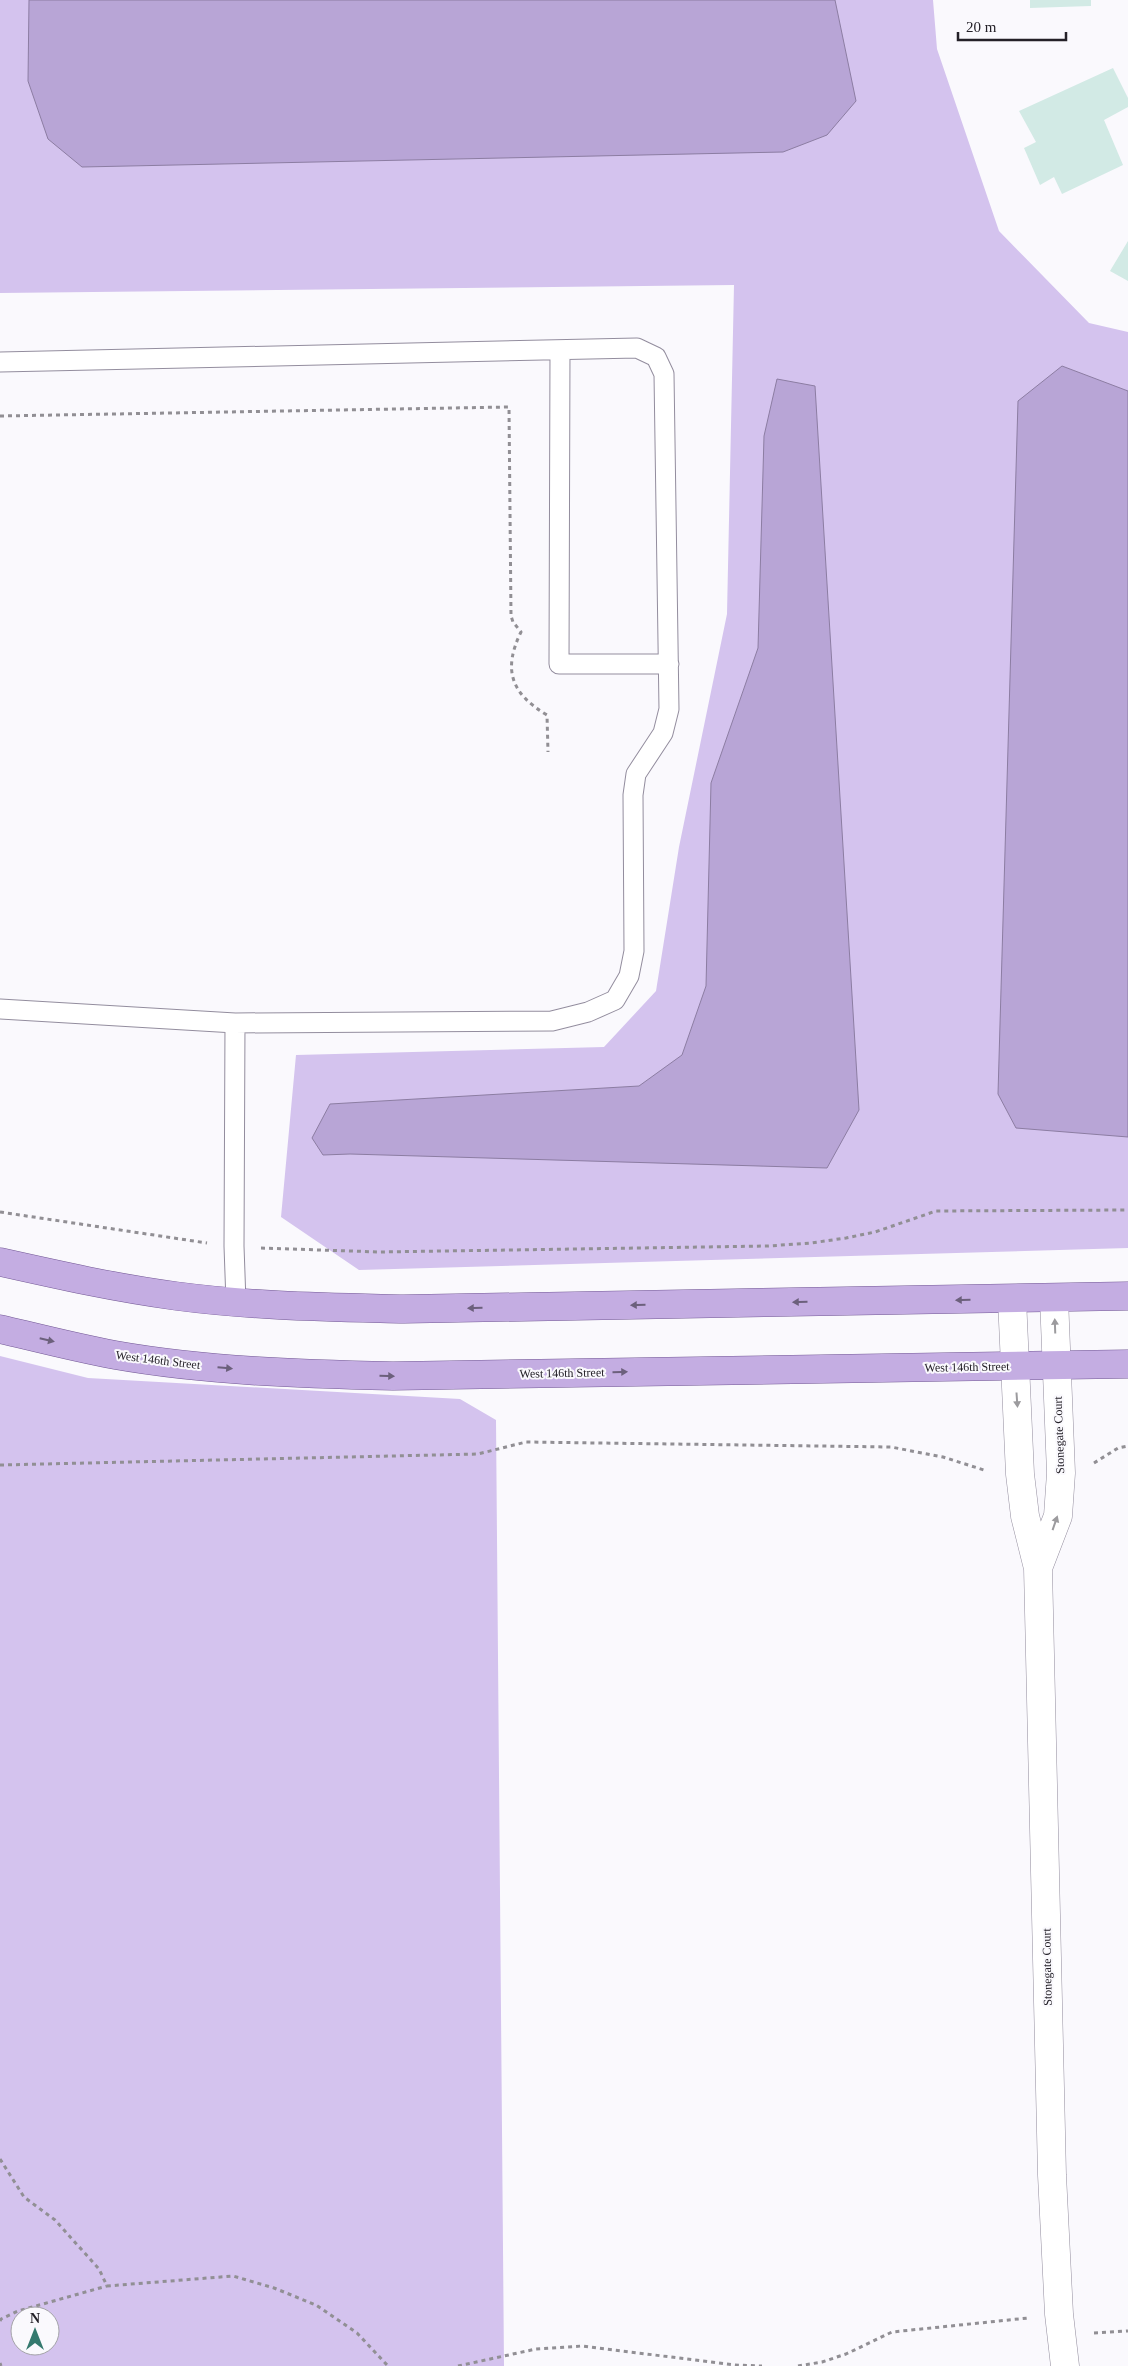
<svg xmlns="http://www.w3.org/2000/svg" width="1128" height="2366" viewBox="0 0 1128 2366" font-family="'Times New Roman',serif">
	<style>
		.green { fill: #d4c3ee; fill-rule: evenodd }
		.water { fill: #b8a5d6; stroke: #8c7da2 }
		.building { fill: #d2eae5 }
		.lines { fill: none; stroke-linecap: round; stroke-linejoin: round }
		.lane-casing { stroke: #938d9e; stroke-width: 21 }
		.street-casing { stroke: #938d9e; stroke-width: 29 }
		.primary-casing { stroke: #735995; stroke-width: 29 }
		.path { stroke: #918f94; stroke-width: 3; stroke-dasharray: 4 4; stroke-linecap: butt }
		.lane { stroke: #fff; stroke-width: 19 }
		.street { stroke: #fff; stroke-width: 28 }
		.primary { stroke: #c4ade2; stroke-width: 28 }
		.oneway { fill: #6c607c }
		.oneway2 { fill: #9c9b9e }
		.labels { text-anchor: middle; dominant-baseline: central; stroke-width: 4; stroke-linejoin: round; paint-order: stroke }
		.street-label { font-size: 12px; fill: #242128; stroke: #faf9fd }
	</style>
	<rect width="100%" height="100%" fill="#faf9fd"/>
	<path class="green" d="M 0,0 L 933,0 L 937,49 L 999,231 L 1089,323 L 1128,332 L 1128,1248 L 359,1270 L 281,1217 L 296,1055 L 604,1047 L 656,991 L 679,847 L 727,614 L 734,285 L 0,293 Z
		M 0,1356 L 88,1378 L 460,1399 L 496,1420 L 504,2366 L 0,2366 ZM 20,2316 L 50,2316 L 50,2346 L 20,2346 Z"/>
	<path class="water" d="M 29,0 L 835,0 L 856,101 L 827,135 L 783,152 L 82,167 L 48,139 L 28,81 Z
		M 1062,366 L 1128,391 L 1128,1137 L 1016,1128 L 998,1094 L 1018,401 Z
		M 777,379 L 815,386 L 859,1110 L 827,1168 L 350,1154 L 323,1155 L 312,1138 L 330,1104 L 639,1086 L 682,1055 L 706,986 L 711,783 L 758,648 L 764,436 Z"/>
	<path class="building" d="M 1030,0 L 1091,0 L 1091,6 L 1030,8 Z
		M 1113,68 L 1128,98 L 1128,107 L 1104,120 L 1123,165 L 1062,194 L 1054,177 L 1040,185 L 1024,148 L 1036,142 L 1019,111 Z
		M 1128,241 L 1128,281 L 1110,271 Z"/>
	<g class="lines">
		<defs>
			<path id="lane" d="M 560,350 L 559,664 L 669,664
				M 0,362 L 637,348 L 656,357 L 664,374 L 669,709 L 663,733 L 636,774 L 633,795 L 634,951 L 629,976 L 615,1000 L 588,1012 L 552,1021 L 235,1023 L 234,1246 L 236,1302
				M 0,1009 L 235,1023"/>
			<path id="street" d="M 1012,1299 L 1020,1474 L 1025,1516 L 1038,1568 L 1052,2175 L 1059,2314 L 1065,2366
				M 1038,1568 L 1058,1516 L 1061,1473 L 1054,1298"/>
			<path id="primary" d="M 0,1262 C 58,1275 116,1288 176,1296 C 251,1306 328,1307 404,1309 L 1128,1296
				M 0,1329 C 38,1338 77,1348 115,1355 C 206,1371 301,1374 393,1376 L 1128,1364"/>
		</defs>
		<use href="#lane" class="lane-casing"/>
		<use href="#street" class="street-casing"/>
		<use href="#primary" class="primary-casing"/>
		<path class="path" d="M 0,416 L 509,407 L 511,616 L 513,622 L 521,632 C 502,671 512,694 547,715 L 548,752
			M 0,1212 L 207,1243
			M 261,1248 L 380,1252 L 768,1246 L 811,1243 L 846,1238 L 875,1232 L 936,1211 L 1128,1210
			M 1094,1463 L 1118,1448 L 1128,1446
			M 0,1465 L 478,1454 L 526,1442 L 891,1447 L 943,1457 L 987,1471
			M 0,2159 L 24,2197 L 55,2220 L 99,2269 L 107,2286 L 233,2276 L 274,2288 L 316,2305 L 357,2333 L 388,2366
			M 0,2321 L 1,2319 L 18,2311 L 107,2286
			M 1094,2333 L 1128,2331
			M 0,2363 L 1,2366
			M 458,2366 L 536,2349 L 582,2346 L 735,2365 L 762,2366
			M 798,2366 L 822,2362 L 846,2354 L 892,2332 L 1028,2318"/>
		<use href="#lane" class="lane"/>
		<use href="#street" class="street"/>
		<use href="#primary" class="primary"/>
	</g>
	<defs><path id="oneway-solid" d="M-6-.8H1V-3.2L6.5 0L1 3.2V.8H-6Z" transform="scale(1.25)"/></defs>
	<g class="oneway">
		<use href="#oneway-solid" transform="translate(963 1300) rotate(179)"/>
		<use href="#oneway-solid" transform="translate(800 1302) rotate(179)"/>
		<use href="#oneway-solid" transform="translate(638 1305) rotate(179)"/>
		<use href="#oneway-solid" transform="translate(475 1308) rotate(179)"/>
		<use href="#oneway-solid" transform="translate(47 1340) rotate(13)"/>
		<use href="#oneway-solid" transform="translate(225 1368) rotate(5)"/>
		<use href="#oneway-solid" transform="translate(620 1372) rotate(-1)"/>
		<use href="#oneway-solid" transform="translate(387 1376) rotate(1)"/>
	</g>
	<g class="oneway2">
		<use href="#oneway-solid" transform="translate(1055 1326) rotate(-92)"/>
		<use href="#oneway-solid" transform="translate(1017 1400) rotate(86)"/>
		<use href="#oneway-solid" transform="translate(1055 1523) rotate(-71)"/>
	</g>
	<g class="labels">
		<g class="street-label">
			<text transform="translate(158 1360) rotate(7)">West 146th Street</text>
			<text transform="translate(967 1367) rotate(-1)">West 146th Street</text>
			<text transform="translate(562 1373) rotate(-1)">West 146th Street</text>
			<text transform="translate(1059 1435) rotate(-92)">Stonegate Court</text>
			<text transform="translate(1047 1967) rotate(-91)">Stonegate Court</text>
		</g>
	</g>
	<g transform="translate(35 2331)"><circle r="24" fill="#faf9fd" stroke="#a4a3a8"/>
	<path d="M0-4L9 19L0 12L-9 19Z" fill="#34796e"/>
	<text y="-8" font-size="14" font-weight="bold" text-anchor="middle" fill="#242128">N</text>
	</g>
	<path d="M958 32v8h108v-8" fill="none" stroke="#242128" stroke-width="2.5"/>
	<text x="966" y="32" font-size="15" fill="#242128" stroke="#faf9fd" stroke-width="4" paint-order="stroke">20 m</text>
</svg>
